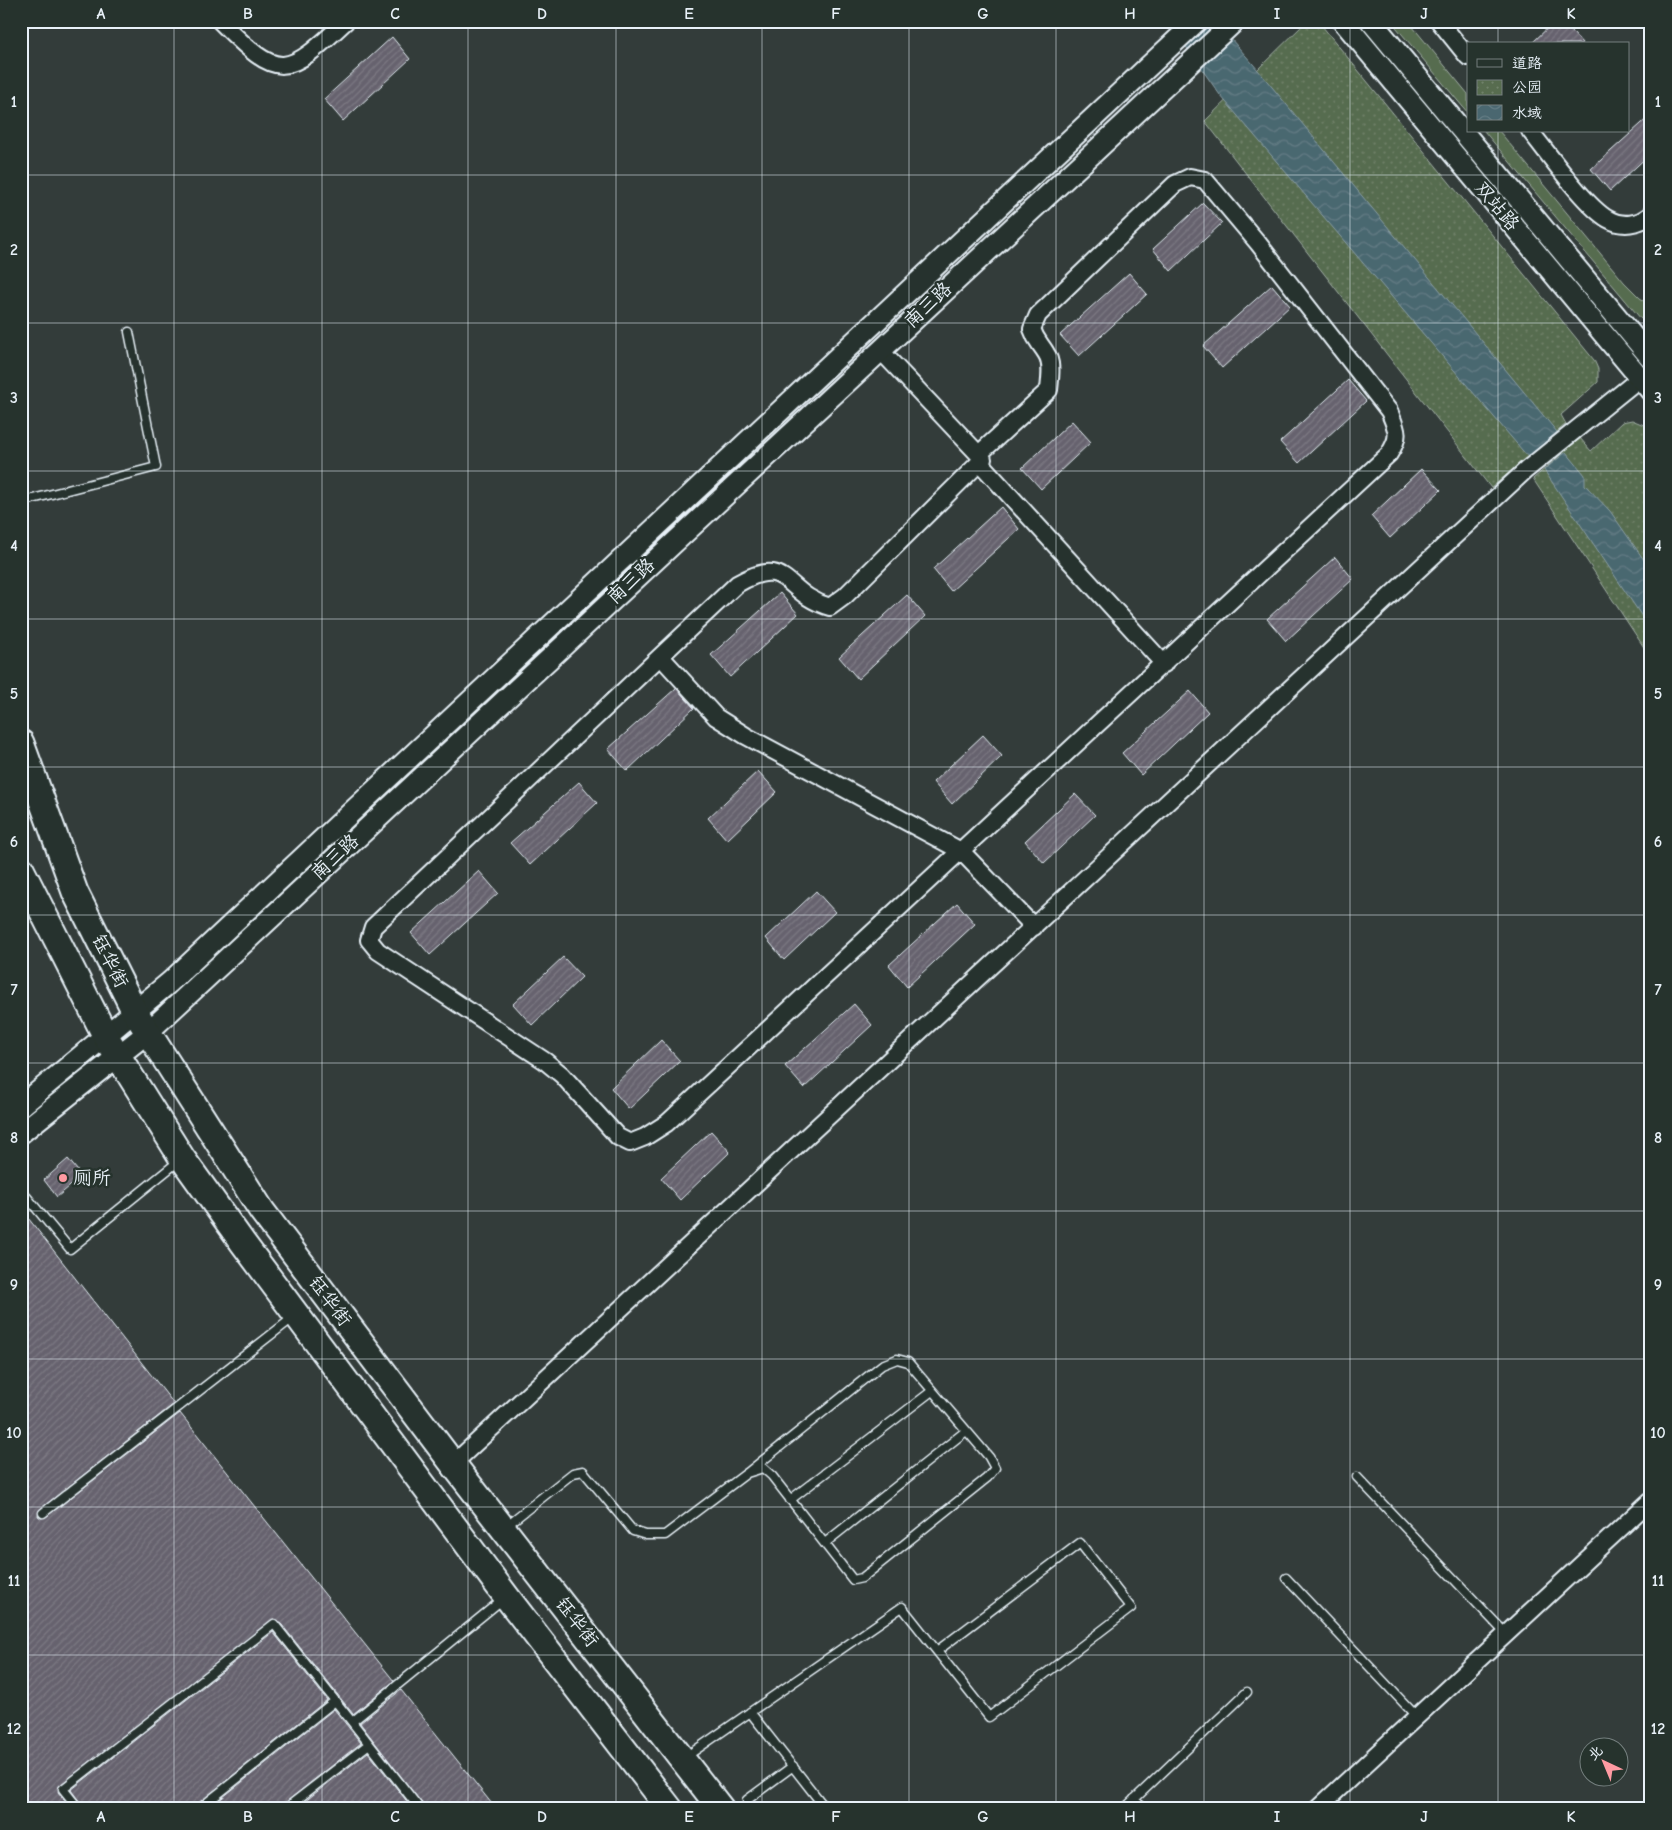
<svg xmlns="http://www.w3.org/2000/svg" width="1672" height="1830" viewBox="0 0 1672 1830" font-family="'Comic Neue','LXGW WenKai TC',sans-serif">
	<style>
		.grass { fill: #576c4f; stroke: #a0aea4 }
		.park { fill: url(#park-dots); stroke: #a0aea4 }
		.water { fill: url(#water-waves); stroke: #899ea6 }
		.building { fill: url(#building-hatch); stroke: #e8f1f8 }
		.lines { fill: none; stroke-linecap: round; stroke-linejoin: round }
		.service-casing { stroke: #e8f1f8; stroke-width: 11 }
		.minor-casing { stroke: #e8f1f8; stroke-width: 20 }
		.tertiary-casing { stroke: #e8f1f8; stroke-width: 24 }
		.primary-casing { stroke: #e8f1f8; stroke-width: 29 }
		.service { stroke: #26332d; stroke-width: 8 }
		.minor { stroke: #26332d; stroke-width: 16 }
		.tertiary { stroke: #26332d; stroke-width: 20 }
		.primary { stroke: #26332d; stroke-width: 25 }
		.grid { fill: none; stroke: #e8f1f8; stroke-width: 1; stroke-opacity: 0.55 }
		.poi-dot { fill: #ff9aa2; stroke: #26332d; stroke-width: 2 }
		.labels { text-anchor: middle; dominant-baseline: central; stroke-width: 5; stroke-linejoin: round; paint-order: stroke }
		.street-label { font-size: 19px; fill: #e8f1f8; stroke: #26332d }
		.poi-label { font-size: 19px; fill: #e8f1f8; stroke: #26332d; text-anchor: start }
		.neatline { fill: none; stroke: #e8f1f8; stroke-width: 2 }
		.grid-label { font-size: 16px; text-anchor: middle; font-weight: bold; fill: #e8f1f8 }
	</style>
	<defs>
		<pattern id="park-dots" width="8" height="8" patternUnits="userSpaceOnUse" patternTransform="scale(1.25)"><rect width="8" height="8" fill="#576c4f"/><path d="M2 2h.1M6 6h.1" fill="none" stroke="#6f8169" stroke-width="1.8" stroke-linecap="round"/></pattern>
		<pattern id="water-waves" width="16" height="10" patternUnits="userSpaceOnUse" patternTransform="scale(1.25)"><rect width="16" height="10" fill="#4a6770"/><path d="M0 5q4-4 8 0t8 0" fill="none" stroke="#647d85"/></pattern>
		<pattern id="building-hatch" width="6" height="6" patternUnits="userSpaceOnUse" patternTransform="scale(1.25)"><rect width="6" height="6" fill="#66626e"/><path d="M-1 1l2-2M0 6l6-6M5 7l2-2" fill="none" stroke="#7c7983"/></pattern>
	</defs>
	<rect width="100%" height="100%" fill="#333c3a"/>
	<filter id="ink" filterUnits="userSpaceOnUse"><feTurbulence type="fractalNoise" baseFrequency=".02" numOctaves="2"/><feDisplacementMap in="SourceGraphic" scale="10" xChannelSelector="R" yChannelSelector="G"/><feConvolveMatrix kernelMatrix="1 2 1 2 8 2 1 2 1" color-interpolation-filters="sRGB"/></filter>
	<g filter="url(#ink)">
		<path class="grass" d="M 1391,21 L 1408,21 L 1468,94 L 1468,113 Z
			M 1484,131 L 1499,131 L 1624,282 L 1640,298 L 1651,305 L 1651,322 L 1641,319 Z"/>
		<path class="park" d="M 1307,21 L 1318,21 L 1594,360 L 1598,369 L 1598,382 L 1561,415 L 1566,424 L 1491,488 L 1205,121 Z
			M 1632,420 L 1651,428 L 1651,658 L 1533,479 L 1580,438 L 1591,451 L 1622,422 Z"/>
		<path class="water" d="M 1168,21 L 1215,21 L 1253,64 L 1557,432 L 1528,457 L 1220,95 Z
			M 1566,452 L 1585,475 L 1585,485 L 1610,511 L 1651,570 L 1651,630 L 1544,470 Z"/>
		<path class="building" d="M 1555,21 L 1562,21 L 1583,44 L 1531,44 Z
			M 392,37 L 410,59 L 343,121 L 324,99 Z
			M 1651,115 L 1651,153 L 1610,191 L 1591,169 Z
			M 1203,203 L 1222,223 L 1171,271 L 1153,249 Z
			M 1129,273 L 1147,294 L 1079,356 L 1060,335 Z
			M 1272,285 L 1290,306 L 1222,368 L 1203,346 Z
			M 1348,380 L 1366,401 L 1299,463 L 1280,442 Z
			M 1072,421 L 1091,442 L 1041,489 L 1022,468 Z
			M 1421,469 L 1441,490 L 1390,538 L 1371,516 Z
			M 1001,507 L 1019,529 L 951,591 L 933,569 Z
			M 1335,557 L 1353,579 L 1286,641 L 1267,619 Z
			M 780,593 L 798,614 L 730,677 L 711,655 Z
			M 907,595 L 925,616 L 858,679 L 839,657 Z
			M 676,688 L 694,708 L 627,771 L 608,749 Z
			M 1190,691 L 1208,712 L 1141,775 L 1122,753 Z
			M 983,735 L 1002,756 L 952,804 L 933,782 Z
			M 758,771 L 777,792 L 727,840 L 708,818 Z
			M 579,782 L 597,803 L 530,865 L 510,843 Z
			M 1075,794 L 1095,815 L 1044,863 L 1025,841 Z
			M 479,871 L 498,893 L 430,955 L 411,933 Z
			M 816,891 L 835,912 L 784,960 L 766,938 Z
			M 957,903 L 975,924 L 907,987 L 889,965 Z
			M 563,957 L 582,977 L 532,1025 L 513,1004 Z
			M 854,1004 L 872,1025 L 804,1088 L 785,1066 Z
			M 661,1040 L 680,1061 L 629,1109 L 611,1088 Z
			M 711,1131 L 730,1152 L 680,1200 L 661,1178 Z
			M 68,1159 L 82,1176 L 57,1197 L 44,1180 Z
			M 21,1209 L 174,1404 L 40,1509 L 38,1516 L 41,1518 L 46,1517 L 180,1413 L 394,1681 L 353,1714 L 278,1620 L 273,1619 L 60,1785 L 58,1792 L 72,1809 L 21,1809 Z
			M 273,1632 L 327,1700 L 196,1805 L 194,1809 L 85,1809 L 71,1790 Z
			M 401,1690 L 496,1809 L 426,1809 L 360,1723 Z
			M 334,1709 L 361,1743 L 282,1805 L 279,1809 L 208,1809 Z
			M 368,1752 L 413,1809 L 295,1809 Z"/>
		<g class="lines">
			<defs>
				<path id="service" d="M 21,502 L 156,467 L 129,332
					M 21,1190 L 70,1249 L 180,1160
					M 1357,1477 L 1506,1634
					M 790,1500 L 932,1391
					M 43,1513 L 295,1316
					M 506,1526 L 573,1473 L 583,1471 L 633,1531 L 646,1535 L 665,1535 L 747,1473 L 763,1468 L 772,1476 L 853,1580 L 862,1578 L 987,1478 L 995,1468 L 989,1457 L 908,1362 L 897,1359 L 882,1365 L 747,1473
					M 825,1543 L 966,1431
					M 1286,1578 L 1417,1717
					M 750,1712 L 826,1809
					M 352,1722 L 420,1809
					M 684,1758 L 902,1607 L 989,1717 L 1131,1608 L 1080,1543 L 937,1651
					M 1134,1799 L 1144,1809
					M 747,1800 L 793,1766
					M 79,1809 L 63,1789 L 274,1624 L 352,1722 L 503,1599
					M 199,1809 L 335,1701
					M 285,1809 L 369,1744
					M 1124,1809 L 1247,1692"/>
				<path id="minor" d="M 220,21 C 280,82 286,77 346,21
					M 1439,21 L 1468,57
					M 1530,131 C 1548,153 1585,206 1608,219 C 1622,227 1639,225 1651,214
					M 880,350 L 983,459 L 845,596 L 830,607 C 783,594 790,553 737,584 L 373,927 L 369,940 L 378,951 L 545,1061 L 562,1075 L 618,1137 L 630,1143 L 645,1137 L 667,1123 L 1389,454 C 1401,436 1397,430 1389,411 L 1258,243 L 1205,180 L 1190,177 L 1175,184 L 1038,315 L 1032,329 C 1036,341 1040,343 1046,353 C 1053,363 1050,378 1049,390 L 979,454
					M 980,463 L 1164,664
					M 661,657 L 716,717 L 746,736 L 961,851 L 1034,927
					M 453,1464 L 1526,470 L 1640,378
					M 1317,1809 L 1651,1500"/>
				<path id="tertiary" d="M 1343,21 L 1651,391
					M 1371,21 L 1651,358
					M 21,1106 L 170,982 L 1197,21
					M 21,1133 L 147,1033 L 1235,21"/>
				<path id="primary" d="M 21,743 L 75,892 L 135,1012 L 262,1211 L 453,1464 L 721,1809
					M 21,869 L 106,1037 L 182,1158 L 243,1243 L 506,1596 L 670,1809"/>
			</defs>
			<use href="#service" class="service-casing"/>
			<use href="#minor" class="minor-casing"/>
			<use href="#tertiary" class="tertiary-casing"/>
			<use href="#primary" class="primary-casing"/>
			<use href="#service" class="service"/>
			<use href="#minor" class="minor"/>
			<use href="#tertiary" class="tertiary"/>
			<use href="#primary" class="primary"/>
		</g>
	</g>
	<path class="grid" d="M 174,21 L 174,1809M 322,21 L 322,1809M 468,21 L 468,1809M 616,21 L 616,1809M 762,21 L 762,1809M 909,21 L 909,1809M 1056,21 L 1056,1809M 1204,21 L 1204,1809M 1350,21 L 1350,1809M 1498,21 L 1498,44M 1498,131 L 1498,1809M 21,175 L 1651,175M 21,323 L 1651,323M 21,471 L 1651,471M 21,619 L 1651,619M 21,767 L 1651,767M 21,915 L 1651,915M 21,1063 L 1651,1063M 21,1211 L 1651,1211M 21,1359 L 1651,1359M 21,1507 L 1651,1507M 21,1655 L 1651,1655"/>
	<circle class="poi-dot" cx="63" cy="1178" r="5"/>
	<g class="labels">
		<g class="street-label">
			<text transform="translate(1497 206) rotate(50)">双站路</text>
			<text transform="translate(928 305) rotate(-43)">南三路</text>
			<text transform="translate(631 581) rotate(-43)">南三路</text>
			<text transform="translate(335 857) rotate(-43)">南三路</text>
			<text transform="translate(110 961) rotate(63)">钰华街</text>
			<text transform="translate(330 1301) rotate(53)">钰华街</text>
			<text transform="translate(577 1622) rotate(52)">钰华街</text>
		</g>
		<g class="poi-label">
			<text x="73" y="1178">厕所</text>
		</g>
	</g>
	<rect width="1672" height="1830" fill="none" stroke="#26332d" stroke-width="55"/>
	<rect x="1467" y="42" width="162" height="90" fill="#26332d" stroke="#747f7e"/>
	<rect x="1477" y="59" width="25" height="8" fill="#26332d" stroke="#747f7e"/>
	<text x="1512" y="68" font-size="15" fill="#e8f1f8">道路</text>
	<rect x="1477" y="80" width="25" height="15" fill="url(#park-dots)" stroke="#747f7e"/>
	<text x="1512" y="92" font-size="15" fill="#e8f1f8">公园</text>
	<rect x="1477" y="105" width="25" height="15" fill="url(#water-waves)" stroke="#747f7e"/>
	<text x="1512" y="118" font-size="15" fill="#e8f1f8">水域</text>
	<g transform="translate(1604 1762) rotate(316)"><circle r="24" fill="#26332d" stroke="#747f7e"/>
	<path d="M0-4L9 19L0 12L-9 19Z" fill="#ff9aa2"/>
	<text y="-8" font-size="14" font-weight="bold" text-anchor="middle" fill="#e8f1f8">北</text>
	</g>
	<rect x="28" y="28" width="1616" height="1774" class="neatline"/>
	<g class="grid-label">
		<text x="101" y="19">A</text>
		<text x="248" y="19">B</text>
		<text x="395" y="19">C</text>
		<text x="542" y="19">D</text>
		<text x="689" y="19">E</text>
		<text x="836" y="19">F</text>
		<text x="983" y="19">G</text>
		<text x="1130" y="19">H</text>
		<text x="1277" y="19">I</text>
		<text x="1424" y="19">J</text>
		<text x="1571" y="19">K</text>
		<text x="14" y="107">1</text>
		<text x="1658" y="107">1</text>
		<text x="14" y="255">2</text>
		<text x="1658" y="255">2</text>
		<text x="14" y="403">3</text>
		<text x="1658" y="403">3</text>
		<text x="14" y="551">4</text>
		<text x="1658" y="551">4</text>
		<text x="14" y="699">5</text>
		<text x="1658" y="699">5</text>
		<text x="14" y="847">6</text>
		<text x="1658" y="847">6</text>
		<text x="14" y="995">7</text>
		<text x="1658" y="995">7</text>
		<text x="14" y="1143">8</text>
		<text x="1658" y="1143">8</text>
		<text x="14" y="1290">9</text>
		<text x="1658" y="1290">9</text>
		<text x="14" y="1438">10</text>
		<text x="1658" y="1438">10</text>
		<text x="14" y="1586">11</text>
		<text x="1658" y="1586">11</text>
		<text x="14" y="1734">12</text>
		<text x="1658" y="1734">12</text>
		<text x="101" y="1822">A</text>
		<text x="248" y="1822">B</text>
		<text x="395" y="1822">C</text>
		<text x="542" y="1822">D</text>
		<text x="689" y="1822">E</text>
		<text x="836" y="1822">F</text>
		<text x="983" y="1822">G</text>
		<text x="1130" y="1822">H</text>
		<text x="1277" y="1822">I</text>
		<text x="1424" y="1822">J</text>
		<text x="1571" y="1822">K</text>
	</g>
</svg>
